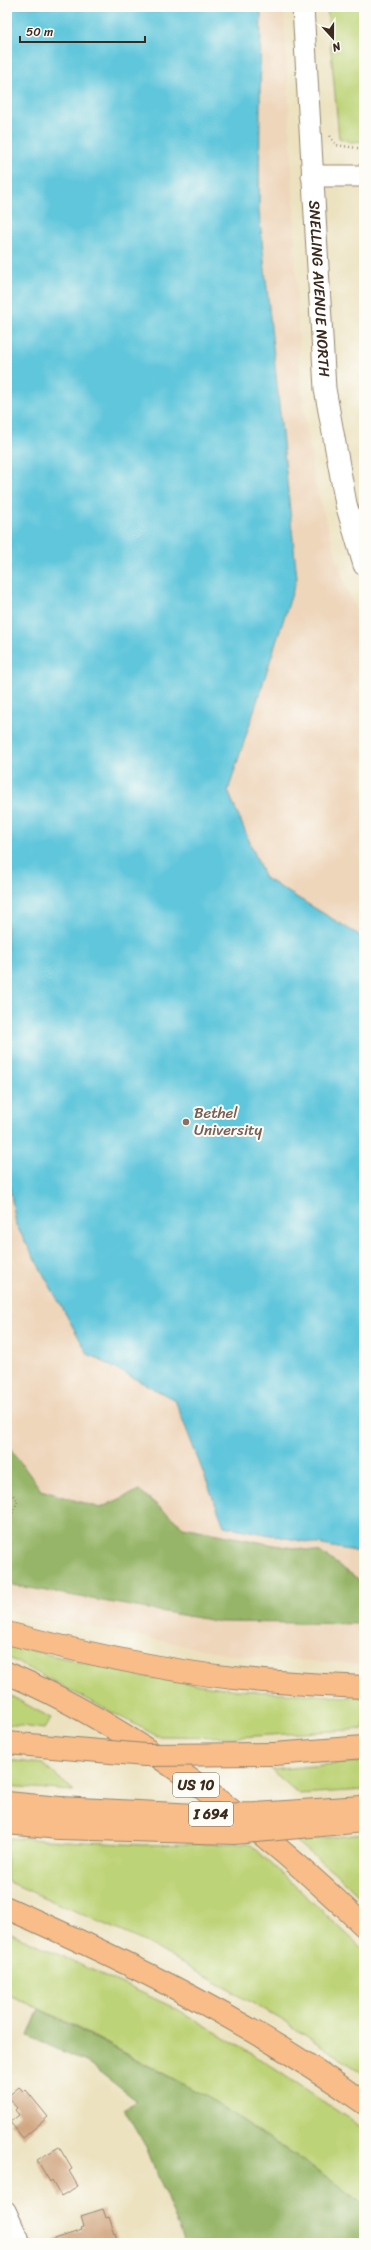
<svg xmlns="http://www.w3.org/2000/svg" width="371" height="2250" viewBox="0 0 371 2250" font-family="Sriracha,sans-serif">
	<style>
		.built { fill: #eed6bb }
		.green { fill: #bdd377; stroke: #7c7e4a }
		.forest { fill: #96b568; stroke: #687043 }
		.water { fill: #5ec6db; stroke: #4c787c }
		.building { fill: #d1a782 }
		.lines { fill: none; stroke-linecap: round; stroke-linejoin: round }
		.minor-casing { stroke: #94866f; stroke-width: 19 }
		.tertiary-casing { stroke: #94866f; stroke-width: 23 }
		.motorway-casing { stroke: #94866f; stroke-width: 24 }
		.path { stroke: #94866f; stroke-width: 2.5; stroke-dasharray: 1 3; stroke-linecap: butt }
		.minor { stroke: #fff; stroke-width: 17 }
		.tertiary { stroke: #fff; stroke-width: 21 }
		.motorway { stroke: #f8bd89; stroke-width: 22 }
		.motorway-bridge-casing { stroke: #94866f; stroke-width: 24; stroke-linecap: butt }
		.motorway-bridge { stroke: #f8bd89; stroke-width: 22 }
		.education-dot { fill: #8d6e63; stroke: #fdfcf7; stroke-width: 1.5 }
		.labels { text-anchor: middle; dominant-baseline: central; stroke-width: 4; stroke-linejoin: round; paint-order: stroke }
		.shield { fill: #fdfcf7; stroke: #75695f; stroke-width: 1 }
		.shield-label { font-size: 14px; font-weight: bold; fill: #3b2a1e }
		.street-label { font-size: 15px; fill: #3b2a1e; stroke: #fdfcf7 }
		.education-label { font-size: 15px; fill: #785e54; stroke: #fdfcf7; text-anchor: start }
	</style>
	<rect width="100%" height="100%" fill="#fdfcf7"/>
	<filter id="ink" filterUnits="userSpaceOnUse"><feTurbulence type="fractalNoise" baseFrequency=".025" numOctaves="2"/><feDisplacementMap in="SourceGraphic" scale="8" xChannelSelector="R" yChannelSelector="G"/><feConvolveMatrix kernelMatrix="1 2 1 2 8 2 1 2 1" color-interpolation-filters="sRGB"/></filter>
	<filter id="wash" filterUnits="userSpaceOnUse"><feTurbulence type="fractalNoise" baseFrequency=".012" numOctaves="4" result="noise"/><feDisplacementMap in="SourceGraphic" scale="16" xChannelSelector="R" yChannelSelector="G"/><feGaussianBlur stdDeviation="0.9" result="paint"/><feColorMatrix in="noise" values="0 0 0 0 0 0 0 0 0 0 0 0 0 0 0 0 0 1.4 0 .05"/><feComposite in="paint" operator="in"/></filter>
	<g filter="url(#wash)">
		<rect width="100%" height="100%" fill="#ece2c0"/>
		<path class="built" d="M 7,7 L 284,7 L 294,207 L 300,382 L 316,487 L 344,581 L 364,630 L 364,1665 L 230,1655 L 139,1636 L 7,1613 Z"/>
		<path class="green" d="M 327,7 L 364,7 L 364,141 L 351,142 L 339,138 Z
			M 7,1645 L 142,1676 L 237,1690 L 364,1698 L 364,1729 L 240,1737 L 157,1736 L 7,1657 Z
			M 7,1694 L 51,1718 L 44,1729 L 7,1724 Z
			M 7,1760 L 43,1764 L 74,1791 L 7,1786 Z
			M 364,1761 L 364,1790 L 299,1794 L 271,1770 Z
			M 364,1834 L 364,1901 L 333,1871 L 296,1841 Z
			M 7,1838 L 143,1845 L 249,1843 L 364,1950 L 364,2074 L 282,2020 L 147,1943 L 7,1881 Z
			M 7,1931 L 177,2009 L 254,2055 L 364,2129 L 364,2205 L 324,2175 L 206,2096 L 59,2018 L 7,1994 Z"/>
		<path class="forest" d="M 7,1444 L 41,1490 L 100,1508 L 139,1490 L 183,1527 L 269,1544 L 320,1552 L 364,1583 L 364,1624 L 221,1622 L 7,1584 Z
			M 39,2009 L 206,2096 L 324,2175 L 364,2205 L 364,2243 L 185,2243 L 146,2147 L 124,2109 L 137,2101 L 88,2063 L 28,2036 Z"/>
		<path class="water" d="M 7,7 L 261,7 L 259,211 L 297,578 L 228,791 L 265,878 L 364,938 L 364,1553 L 224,1526 L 175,1400 L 88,1354 L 16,1225 L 7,1170 Z"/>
		<g id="blocks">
			<path class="building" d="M 19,2087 L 24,2092 L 26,2090 L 48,2117 L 23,2138 L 10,2122 L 19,2115 L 15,2110 L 17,2108 L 7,2097 Z
				M 59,2147 L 72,2169 L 69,2171 L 78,2186 L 61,2196 L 52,2180 L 50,2182 L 37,2160 Z
				M 103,2209 L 106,2218 L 109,2217 L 118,2243 L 52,2243 L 52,2240 L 82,2230 L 81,2228 L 84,2227 L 81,2216 Z"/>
		</g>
	</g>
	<g filter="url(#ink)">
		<use href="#blocks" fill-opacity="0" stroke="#94866f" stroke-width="1"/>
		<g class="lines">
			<defs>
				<path id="minor" d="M 7,2210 L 22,2243
					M 7,2242 L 20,2237"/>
				<g id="tertiary">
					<path id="s1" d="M 303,7 L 325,389 L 346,504 L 364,565"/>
					<path d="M 312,176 L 364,176"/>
				</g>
				<path id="motorway" d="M 7,1633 C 84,1653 163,1671 243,1679 C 283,1683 323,1685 364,1687
					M 7,1673 C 136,1728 264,1829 364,1926
					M 274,1754 L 364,1747
					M 7,1803 L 60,1808
					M 7,1823 L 59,1828
					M 7,1908 C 131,1963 253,2023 364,2103"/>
			</defs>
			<use href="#minor" class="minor-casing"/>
			<use href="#tertiary" class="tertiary-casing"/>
			<use href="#motorway" class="motorway-casing"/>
			<path class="path" d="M 330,136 L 336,145 L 364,149
				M 7,1490 L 18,1500 L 7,1527"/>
			<use href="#minor" class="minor"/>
			<use href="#tertiary" class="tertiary"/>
			<use href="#motorway" class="motorway"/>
			<defs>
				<path id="motorway-bridge" d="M 7,1743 L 145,1755 L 274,1754
					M 60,1808 L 196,1815 L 255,1814 L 362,1807
					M 59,1828 L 234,1833 L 364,1821"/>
			</defs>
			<use href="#motorway-bridge" class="motorway-bridge-casing"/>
			<use href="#motorway-bridge" class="motorway-bridge"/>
		</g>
	</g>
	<circle class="education-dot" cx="186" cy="1122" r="4"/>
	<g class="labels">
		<g class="shield">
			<rect x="173" y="1773" width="46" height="24" rx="3"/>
			<rect x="189" y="1802" width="44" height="24" rx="3"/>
		</g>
		<g class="shield-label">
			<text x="196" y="1785">US 10</text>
			<text x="211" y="1814">I 694</text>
		</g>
		<g class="street-label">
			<text stroke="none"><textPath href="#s1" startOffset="282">SNELLING AVENUE NORTH</textPath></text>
		</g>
		<g class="education-label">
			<text x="194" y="1113">Bethel<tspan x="194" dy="17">University</tspan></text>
		</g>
	</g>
	<rect width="371" height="2250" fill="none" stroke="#fdfcf7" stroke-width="24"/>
	<g transform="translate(333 38) rotate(159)" stroke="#fdfcf7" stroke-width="3" paint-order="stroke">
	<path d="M0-3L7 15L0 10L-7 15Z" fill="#3b2a1e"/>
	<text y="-6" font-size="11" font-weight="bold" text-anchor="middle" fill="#3b2a1e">N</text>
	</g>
	<path d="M20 36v6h125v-6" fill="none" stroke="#3b2a1e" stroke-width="2"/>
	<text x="26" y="36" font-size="12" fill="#3b2a1e" stroke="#fdfcf7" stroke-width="3" paint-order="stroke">50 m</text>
</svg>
